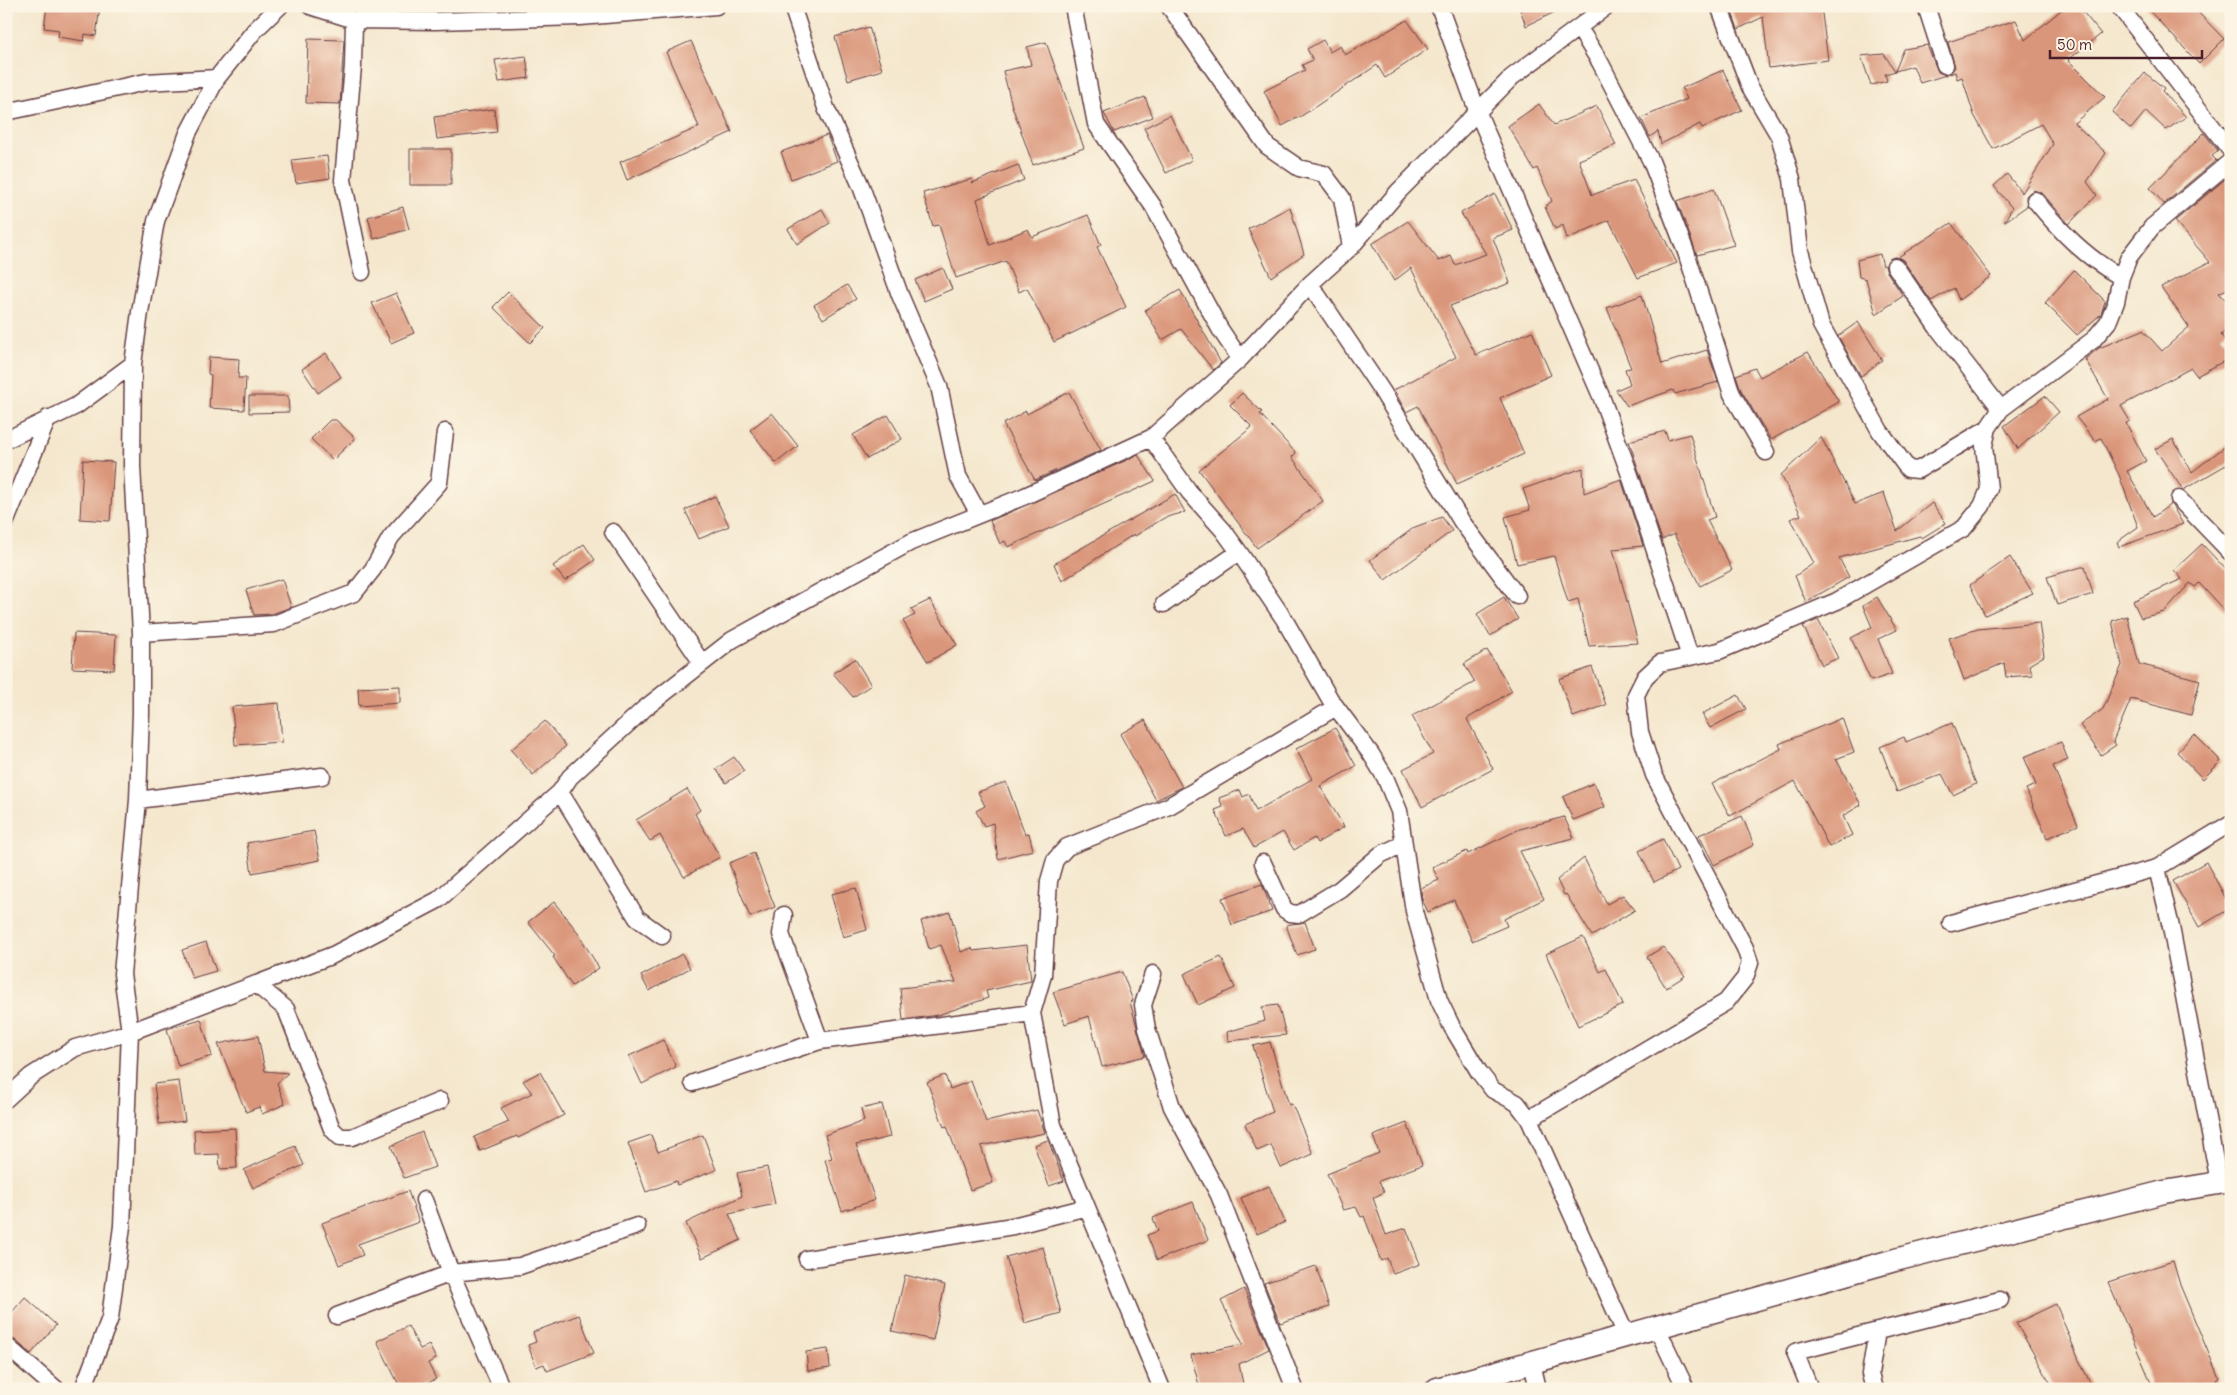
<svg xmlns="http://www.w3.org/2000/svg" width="2237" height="1395" viewBox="0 0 2237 1395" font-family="Delius,sans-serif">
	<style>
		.building { fill: #da967a }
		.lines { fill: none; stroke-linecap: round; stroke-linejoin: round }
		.street-casing { stroke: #643d43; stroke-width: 19 }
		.secondary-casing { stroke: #643d43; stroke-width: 25 }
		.street { stroke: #fff; stroke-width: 16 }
		.secondary { stroke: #fff; stroke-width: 22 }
	</style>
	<rect width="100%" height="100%" fill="#fcf5e5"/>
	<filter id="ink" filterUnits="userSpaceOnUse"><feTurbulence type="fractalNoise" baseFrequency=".02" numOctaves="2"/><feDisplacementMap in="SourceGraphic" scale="10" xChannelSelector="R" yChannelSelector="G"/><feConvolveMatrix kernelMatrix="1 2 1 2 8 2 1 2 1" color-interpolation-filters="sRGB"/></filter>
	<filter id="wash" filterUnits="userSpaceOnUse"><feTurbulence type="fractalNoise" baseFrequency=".0096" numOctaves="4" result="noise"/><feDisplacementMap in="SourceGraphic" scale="20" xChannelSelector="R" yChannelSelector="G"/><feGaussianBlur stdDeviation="1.12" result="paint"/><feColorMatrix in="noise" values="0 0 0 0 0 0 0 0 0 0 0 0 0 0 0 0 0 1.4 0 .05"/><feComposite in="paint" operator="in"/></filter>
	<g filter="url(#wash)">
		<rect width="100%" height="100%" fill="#f4e7cd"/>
		<g id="blocks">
			<path class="building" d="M 47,6 L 100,6 L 96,36 L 85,34 L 84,41 L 58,37 L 59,30 L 44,28 Z
				M 1519,6 L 1567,6 L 1526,26 Z
				M 1730,6 L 1821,6 L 1828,60 L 1769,68 L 1763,17 L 1738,29 Z
				M 2066,6 L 2078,6 L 2101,34 L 2068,60 L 2105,97 L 2074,123 L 2106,153 L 2087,182 L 2097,195 L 2069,224 L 2042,193 L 2033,190 L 2026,196 L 2027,206 L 2004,222 L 2012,208 L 1994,186 L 2007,174 L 2022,193 L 2053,144 L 2041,124 L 1993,149 L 1974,115 L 1962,77 L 1957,79 L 1955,72 L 1950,74 L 1955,67 L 1948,42 L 2016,20 L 2025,40 Z
				M 2145,6 L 2192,6 L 2224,39 L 2199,64 Z
				M 1407,20 L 1428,49 L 1385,78 L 1377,65 L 1303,115 L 1282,126 L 1264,91 L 1305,70 L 1302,65 L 1313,60 L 1307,49 L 1323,40 L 1330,52 L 1340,46 L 1345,55 Z
				M 869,27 L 882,70 L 848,80 L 835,37 Z
				M 308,39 L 344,40 L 340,104 L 306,103 Z
				M 691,41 L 732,132 L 627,180 L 620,162 L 699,127 L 666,52 Z
				M 1046,42 L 1084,148 L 1033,165 L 1012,106 L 1003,71 L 1031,65 L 1027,47 Z
				M 1927,45 L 1938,72 L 1946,75 L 1920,83 L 1913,66 L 1885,74 L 1887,81 L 1871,85 L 1861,56 L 1884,54 L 1895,71 L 1904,49 Z
				M 526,56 L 529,78 L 499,82 L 495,60 Z
				M 1723,70 L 1742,110 L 1702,128 L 1700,124 L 1661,144 L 1658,131 L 1650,137 L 1641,118 L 1687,99 L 1682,88 Z
				M 2145,73 L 2164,88 L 2162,91 L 2186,117 L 2166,130 L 2146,111 L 2131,129 L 2112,112 Z
				M 1145,97 L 1153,117 L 1114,132 L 1104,113 Z
				M 1539,104 L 1554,125 L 1597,106 L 1616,145 L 1579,160 L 1592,195 L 1634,180 L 1677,263 L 1638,278 L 1609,220 L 1567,239 L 1563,225 L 1555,229 L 1545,207 L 1552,201 L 1537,168 L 1534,170 L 1508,126 Z
				M 494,109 L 497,132 L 437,139 L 434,117 Z
				M 1170,115 L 1192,160 L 1166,173 L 1144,128 Z
				M 2204,133 L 2218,151 L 2212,156 L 2216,160 L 2164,204 L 2150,188 Z
				M 827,135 L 837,161 L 791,179 L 781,152 Z
				M 410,149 L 451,149 L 451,185 L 410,185 Z
				M 327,156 L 330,178 L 296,183 L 292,160 Z
				M 1018,165 L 1024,180 L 977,199 L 990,245 L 1028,229 L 1032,237 L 1088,215 L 1101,245 L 1097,247 L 1126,307 L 1054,342 L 1027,288 L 1019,292 L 1006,261 L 956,278 L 939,225 L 933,226 L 923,193 L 971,179 L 972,183 Z
				M 2230,175 L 2231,287 L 2219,293 L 2231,305 L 2231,327 L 2221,335 L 2231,348 L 2231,357 L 2197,376 L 2191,368 L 2121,406 L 2130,421 L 2126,423 L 2146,461 L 2127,471 L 2153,517 L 2171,504 L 2183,524 L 2119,547 L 2117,542 L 2138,527 L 2119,475 L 2101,438 L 2095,441 L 2076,417 L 2108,399 L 2085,359 L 2099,348 L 2143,330 L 2162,351 L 2189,327 L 2161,287 L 2210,262 L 2175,221 Z
				M 1714,189 L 1734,245 L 1697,255 L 1677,201 Z
				M 1495,194 L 1513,230 L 1493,238 L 1510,283 L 1450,306 L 1476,355 L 1532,331 L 1551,375 L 1500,398 L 1524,454 L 1457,484 L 1418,406 L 1406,412 L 1394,390 L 1456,357 L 1411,268 L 1394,281 L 1372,244 L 1408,221 L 1439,261 L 1451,256 L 1455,265 L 1486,254 L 1461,213 Z
				M 403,207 L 409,229 L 374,239 L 368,217 Z
				M 1290,207 L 1304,254 L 1271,277 L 1248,229 Z
				M 822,209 L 830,223 L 797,244 L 788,229 Z
				M 1951,223 L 1991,276 L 1959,300 L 1954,288 L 1931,301 L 1903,260 L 1898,257 Z
				M 1880,254 L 1883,266 L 1885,265 L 1887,272 L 1903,296 L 1876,314 L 1866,279 L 1859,277 L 1857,260 Z
				M 943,268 L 952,289 L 924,301 L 915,280 Z
				M 2074,270 L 2105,301 L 2101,314 L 2077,335 L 2045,303 Z
				M 847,285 L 856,299 L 823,319 L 814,305 Z
				M 1180,290 L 1221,363 L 1213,370 L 1181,329 L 1162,340 L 1145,310 Z
				M 508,292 L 545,328 L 530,343 L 493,307 Z
				M 396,293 L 414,333 L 391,343 L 372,303 Z
				M 1642,295 L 1662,364 L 1707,350 L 1718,382 L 1675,394 L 1673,390 L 1627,406 L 1616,390 L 1630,384 L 1625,369 L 1631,368 L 1607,308 Z
				M 1858,322 L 1882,360 L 1861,376 L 1838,336 Z
				M 1808,352 L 1839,402 L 1771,440 L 1741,390 L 1736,375 L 1755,368 L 1760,377 Z
				M 326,353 L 341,377 L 318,393 L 302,369 Z
				M 209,357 L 239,359 L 238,378 L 246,378 L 244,410 L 209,408 L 211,375 L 208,374 Z
				M 1069,392 L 1101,450 L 1035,480 L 1003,424 L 1026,411 L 1027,414 Z
				M 1242,393 L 1262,412 L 1260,414 L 1296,453 L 1292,457 L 1323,501 L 1257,548 L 1199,470 L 1252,427 L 1230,405 Z
				M 249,396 L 288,396 L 289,412 L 249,413 Z
				M 2045,396 L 2059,412 L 2018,449 L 2004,426 Z
				M 772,413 L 798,446 L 776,463 L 750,430 Z
				M 888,415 L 902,439 L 867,459 L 853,435 Z
				M 330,420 L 336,420 L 355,438 L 333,460 L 311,439 Z
				M 1665,431 L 1668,440 L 1690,434 L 1715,517 L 1707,520 L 1732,570 L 1700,586 L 1674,534 L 1662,540 L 1629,441 Z
				M 1821,437 L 1855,504 L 1884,493 L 1897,531 L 1932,503 L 1946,523 L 1922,538 L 1920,536 L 1839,558 L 1849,577 L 1806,602 L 1795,576 L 1814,563 L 1790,519 L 1801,515 L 1781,475 Z
				M 2173,439 L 2192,472 L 2231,442 L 2231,462 L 2183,490 L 2155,449 Z
				M 1138,455 L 1155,481 L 1008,547 L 1005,541 L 1000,544 L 990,521 Z
				M 83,460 L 114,462 L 110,521 L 80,519 Z
				M 1583,468 L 1584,493 L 1621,479 L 1643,546 L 1613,549 L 1638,643 L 1589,646 L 1578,599 L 1568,602 L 1554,556 L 1517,564 L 1505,517 L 1530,510 L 1523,489 Z
				M 1175,494 L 1185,512 L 1164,518 L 1135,536 L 1134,534 L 1062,581 L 1054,564 Z
				M 715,496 L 729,526 L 699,539 L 685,510 Z
				M 1442,517 L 1452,531 L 1385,580 L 1370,560 L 1415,527 Z
				M 584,544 L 595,560 L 565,581 L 553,566 Z
				M 2202,544 L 2231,575 L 2231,618 L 2199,583 L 2195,587 L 2190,583 L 2164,612 L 2141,618 L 2133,601 L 2182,579 L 2174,570 Z
				M 2010,557 L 2033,593 L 1985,615 L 1970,585 Z
				M 2085,566 L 2093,594 L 2057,605 L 2047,577 Z
				M 282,579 L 291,607 L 272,614 L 254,615 L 246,590 Z
				M 1504,597 L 1518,619 L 1490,636 L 1477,614 Z
				M 1877,597 L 1897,630 L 1878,639 L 1892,674 L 1871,681 L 1851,638 L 1872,627 L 1863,606 Z
				M 930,600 L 957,645 L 928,662 L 903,621 L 915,615 L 911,609 Z
				M 2127,616 L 2139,664 L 2200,680 L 2191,715 L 2131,699 L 2113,741 L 2116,745 L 2101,755 L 2080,725 L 2103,709 L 2122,665 L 2112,621 Z
				M 1818,620 L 1838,658 L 1822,665 L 1803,626 Z
				M 2039,623 L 2044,656 L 2029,665 L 2033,675 L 2006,677 L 2004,663 L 1964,680 L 1949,638 L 1978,629 Z
				M 74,633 L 116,635 L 114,670 L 72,668 Z
				M 1487,650 L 1512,691 L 1467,719 L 1493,769 L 1422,807 L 1403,769 L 1433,754 L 1412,716 L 1475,682 L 1464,664 Z
				M 855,659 L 871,685 L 853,697 L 833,673 Z
				M 1592,667 L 1606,705 L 1573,717 L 1559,679 Z
				M 400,686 L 400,703 L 359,706 L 358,688 Z
				M 1738,695 L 1746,709 L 1710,728 L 1702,714 Z
				M 279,703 L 282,742 L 235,745 L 232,707 Z
				M 1842,718 L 1854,752 L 1836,759 L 1861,805 L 1843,816 L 1852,835 L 1829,847 L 1795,781 L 1730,816 L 1712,784 L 1781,749 L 1779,744 Z
				M 1145,720 L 1182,787 L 1156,800 L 1120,734 Z
				M 545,721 L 566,746 L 533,775 L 511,750 Z
				M 1952,723 L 1976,784 L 1953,795 L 1942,774 L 1897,792 L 1880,747 L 1904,737 L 1906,742 Z
				M 1335,728 L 1356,766 L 1320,786 L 1344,827 L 1317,843 L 1314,838 L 1294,850 L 1283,832 L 1254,848 L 1243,829 L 1226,836 L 1215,810 L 1223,807 L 1219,798 L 1240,790 L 1243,797 L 1249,794 L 1256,811 L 1312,779 L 1296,749 Z
				M 2194,734 L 2221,761 L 2203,779 L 2177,752 Z
				M 2061,742 L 2068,760 L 2053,766 L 2078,825 L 2047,838 L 2026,789 L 2036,785 L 2024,757 Z
				M 734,757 L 744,771 L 726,783 L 716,769 Z
				M 1006,782 L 1025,834 L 1029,833 L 1033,850 L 998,859 L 993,823 L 984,826 L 976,811 L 985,806 L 978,792 Z
				M 1594,783 L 1605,807 L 1573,820 L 1563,797 Z
				M 687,789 L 700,810 L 695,814 L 720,857 L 684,877 L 660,835 L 650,841 L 636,820 Z
				M 1742,816 L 1754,845 L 1714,865 L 1699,835 Z
				M 1564,817 L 1574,838 L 1520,851 L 1544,899 L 1504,919 L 1507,926 L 1472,941 L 1454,900 L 1428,912 L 1422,899 L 1421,888 L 1439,880 L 1432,867 L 1467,851 L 1468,854 L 1520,829 Z
				M 314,831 L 320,860 L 252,873 L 247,843 Z
				M 1663,839 L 1678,870 L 1654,882 L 1639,851 Z
				M 754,853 L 775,907 L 750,917 L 729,863 Z
				M 1584,858 L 1607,904 L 1623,895 L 1635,910 L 1592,936 L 1566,894 L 1564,895 L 1557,880 Z
				M 2206,862 L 2231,908 L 2199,927 L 2173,881 Z
				M 1262,884 L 1272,911 L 1232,925 L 1222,898 Z
				M 856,888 L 867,930 L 843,937 L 831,894 Z
				M 554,902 L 576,930 L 599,968 L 572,986 L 553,957 L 555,956 L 528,922 Z
				M 950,912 L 961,952 L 972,948 L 973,951 L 1027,945 L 1031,981 L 986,991 L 988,998 L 938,1015 L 903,1020 L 900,988 L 956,982 L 941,945 L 929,949 L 921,921 Z
				M 1305,922 L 1315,949 L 1297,955 L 1286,925 Z
				M 1583,937 L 1600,972 L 1606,969 L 1623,1005 L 1578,1026 L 1546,954 Z
				M 206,942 L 216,971 L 192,978 L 182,950 Z
				M 1663,947 L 1685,976 L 1666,988 L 1647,957 Z
				M 682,954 L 690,968 L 649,991 L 641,976 Z
				M 1221,957 L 1235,988 L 1198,1005 L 1184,974 Z
				M 1122,972 L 1133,1001 L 1130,1002 L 1145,1056 L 1102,1067 L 1089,1016 L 1065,1024 L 1053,992 Z
				M 1278,1005 L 1286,1035 L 1228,1041 L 1227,1032 L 1265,1021 L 1262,1007 Z
				M 201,1019 L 212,1056 L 178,1066 L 167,1029 Z
				M 258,1036 L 265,1071 L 288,1073 L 277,1083 L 285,1104 L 262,1114 L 259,1107 L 246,1112 L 218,1044 Z
				M 663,1040 L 676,1067 L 642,1084 L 629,1056 Z
				M 1270,1042 L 1289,1105 L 1292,1104 L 1313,1154 L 1281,1168 L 1271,1145 L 1257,1151 L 1245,1124 L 1273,1112 L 1253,1046 Z
				M 540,1072 L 564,1115 L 518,1138 L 517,1136 L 480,1151 L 474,1137 L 509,1122 L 501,1108 L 532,1093 L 523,1081 Z
				M 945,1075 L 950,1089 L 971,1081 L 986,1122 L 1037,1110 L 1045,1133 L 981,1146 L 993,1183 L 970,1190 L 947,1126 L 944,1127 L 927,1082 Z
				M 179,1081 L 185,1121 L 159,1124 L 154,1084 Z
				M 882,1104 L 890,1137 L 856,1145 L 875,1200 L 842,1211 L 825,1160 L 832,1158 L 825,1135 L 864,1121 L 861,1109 Z
				M 1407,1123 L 1422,1165 L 1379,1181 L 1384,1192 L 1373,1198 L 1386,1235 L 1406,1228 L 1420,1264 L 1393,1274 L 1387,1258 L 1381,1261 L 1364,1216 L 1361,1217 L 1356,1207 L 1343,1210 L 1327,1174 L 1379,1153 L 1373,1136 Z
				M 235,1128 L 237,1168 L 220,1169 L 219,1154 L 195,1155 L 194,1130 Z
				M 422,1132 L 435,1167 L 404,1178 L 391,1146 Z
				M 651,1135 L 658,1152 L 703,1135 L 716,1170 L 677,1185 L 676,1181 L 646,1192 L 628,1143 Z
				M 1048,1140 L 1064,1181 L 1049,1186 L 1034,1145 Z
				M 295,1146 L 304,1165 L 253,1188 L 244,1170 Z
				M 767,1167 L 775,1204 L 729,1214 L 741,1240 L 702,1258 L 686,1223 L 742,1196 L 737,1173 Z
				M 1269,1186 L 1285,1222 L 1257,1234 L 1241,1198 Z
				M 408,1191 L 419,1222 L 358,1244 L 363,1255 L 339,1265 L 322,1223 Z
				M 1193,1202 L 1208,1240 L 1157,1260 L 1147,1235 L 1158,1231 L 1153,1218 Z
				M 1043,1247 L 1061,1313 L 1025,1323 L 1006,1257 Z
				M 2173,1261 L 2180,1285 L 2219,1378 L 2216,1380 L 2220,1389 L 2154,1389 L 2108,1282 Z
				M 1316,1266 L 1329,1307 L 1280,1323 L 1264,1283 Z
				M 905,1275 L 945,1285 L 933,1340 L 892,1331 Z
				M 1244,1289 L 1269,1349 L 1239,1364 L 1244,1389 L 1200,1389 L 1191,1355 L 1243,1344 L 1221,1301 Z
				M 25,1297 L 56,1325 L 31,1354 L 15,1340 L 6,1338 L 6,1319 Z
				M 2056,1304 L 2079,1360 L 2093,1389 L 2054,1389 L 2016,1323 Z
				M 579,1315 L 594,1353 L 547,1371 L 544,1364 L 536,1367 L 528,1345 L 536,1342 L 533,1332 Z
				M 408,1326 L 420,1349 L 429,1345 L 436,1359 L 428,1363 L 436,1379 L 416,1389 L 401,1389 L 377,1341 Z
				M 828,1349 L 830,1368 L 808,1371 L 806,1352 Z"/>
		</g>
	</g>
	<g filter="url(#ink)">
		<use href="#blocks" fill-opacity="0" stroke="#643d43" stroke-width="1"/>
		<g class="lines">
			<defs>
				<path id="street" d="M 310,6 L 354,20 L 435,21 L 580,17 L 716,6
					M 792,6 L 826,108 L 861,186 L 900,295 L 939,386 L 958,476 L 979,514
					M 1073,6 L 1096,124 L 1153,206 L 1220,329 L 1240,359
					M 1169,6 L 1267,146 L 1299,168 L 1324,174 L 1342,198 L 1351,247
					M 1439,6 L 1478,113 L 1601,396 L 1630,475 L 1690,657
					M 1719,6 L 1750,87 L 1779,136 L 1792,179 L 1800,251 L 1821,325 L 1880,431 L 1908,469 L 1918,470 L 1988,428
					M 1926,6 L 1945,65
					M 2119,6 L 2231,151
					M 354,20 L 353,66 L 343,180 L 362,272
					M 1579,28 L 1600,62 L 1651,161 L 1686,252 L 1732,394 L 1766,452
					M 6,112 L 146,82 L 217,78
					M 2035,200 C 2060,231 2086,258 2121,277
					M 1895,266 L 1937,327 L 2001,409
					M 1310,284 L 1382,391 L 1462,522 L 1517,596
					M 1151,438 L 1190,493 L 1223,530 L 1239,552 L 1284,619 L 1330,699 L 1371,754 L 1385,777 L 1399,811 L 1414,911 L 1439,1000 L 1452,1027 L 1479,1072 L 1493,1090 L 1517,1103 L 1529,1119 L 1627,1337
					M 6,440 L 76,406 L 133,364
					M 2179,499 L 2231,553
					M 6,521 L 48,418
					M 613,532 L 702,663
					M 1164,604 L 1239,552
					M 141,633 L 274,624 L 354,593 L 373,569 L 391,537 L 439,483 L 445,432
					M 560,792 L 637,918 L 662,936
					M 138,800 L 322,776
					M 1263,863 L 1284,909 L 1290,913 L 1299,914 L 1340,889 L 1380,855 L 1403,844
					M 2157,868 L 2171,927 L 2219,1182
					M 784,915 L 781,934 L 820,1041
					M 1951,923 L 2157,868 L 2231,823
					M 1153,974 L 1143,1005 L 1147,1029 L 1172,1107 L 1219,1195 L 1295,1389
					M 256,984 L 286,1009 L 332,1129 L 340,1137 L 352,1137 L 440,1101
					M 693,1083 L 820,1041 L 1032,1013
					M 6,1099 L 31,1076 L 75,1048 L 130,1032 L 333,955 L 438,900 L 560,792 L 570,777 L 644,709 L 732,640 L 911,542 L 1025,496 L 1151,438 L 1240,359 L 1310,284 L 1351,247 L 1398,192 L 1512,77 L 1607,6
					M 1529,1119 L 1726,1002 L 1745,978 L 1750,963 L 1745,948 L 1654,775 L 1640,732 L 1636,695 L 1645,677 L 1660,663 L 1719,651 L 1837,601 L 1964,528 L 1982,506 L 1989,489 L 1984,446 L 1988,428 L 2001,409 L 2093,340 L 2108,322 L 2116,302 L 2121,277 L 2129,257 L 2152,227 L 2231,161
					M 424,1200 L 451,1273 L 502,1389
					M 807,1259 L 1013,1226 L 1087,1207
					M 337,1316 L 451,1273 L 520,1266 L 637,1226
					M 1657,1328 L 1686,1389
					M 9,1348 L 56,1389
					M 1532,1363 L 1538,1389
					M 83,1389 L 110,1318 L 122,1226 L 130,1032 L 122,974 L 138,800 L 141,713 L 141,633 L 132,466 L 133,364 L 140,312 L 156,221 L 188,133 L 217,78 L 255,30 L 280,6
					M 1162,1389 L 1053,1125 L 1032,1013 L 1043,975 L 1049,881 L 1055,860 L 1067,847 L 1169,806 L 1336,707
					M 1810,1389 L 1795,1352 L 2000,1300
					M 1874,1389 L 1870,1374 L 1877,1331"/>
				<path id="secondary" d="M 1437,1389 L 1895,1260 L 2164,1192 L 2231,1181"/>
			</defs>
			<use href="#street" class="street-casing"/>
			<use href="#secondary" class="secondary-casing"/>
			<use href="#street" class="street"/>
			<use href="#secondary" class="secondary"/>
		</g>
	</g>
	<rect width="2237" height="1395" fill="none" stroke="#fcf5e5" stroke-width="25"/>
	<path d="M2050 50v8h152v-8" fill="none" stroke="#4a1f2b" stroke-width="2.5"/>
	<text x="2057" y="50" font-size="15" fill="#4a1f2b" stroke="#fcf5e5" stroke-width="4" paint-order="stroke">50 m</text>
</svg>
